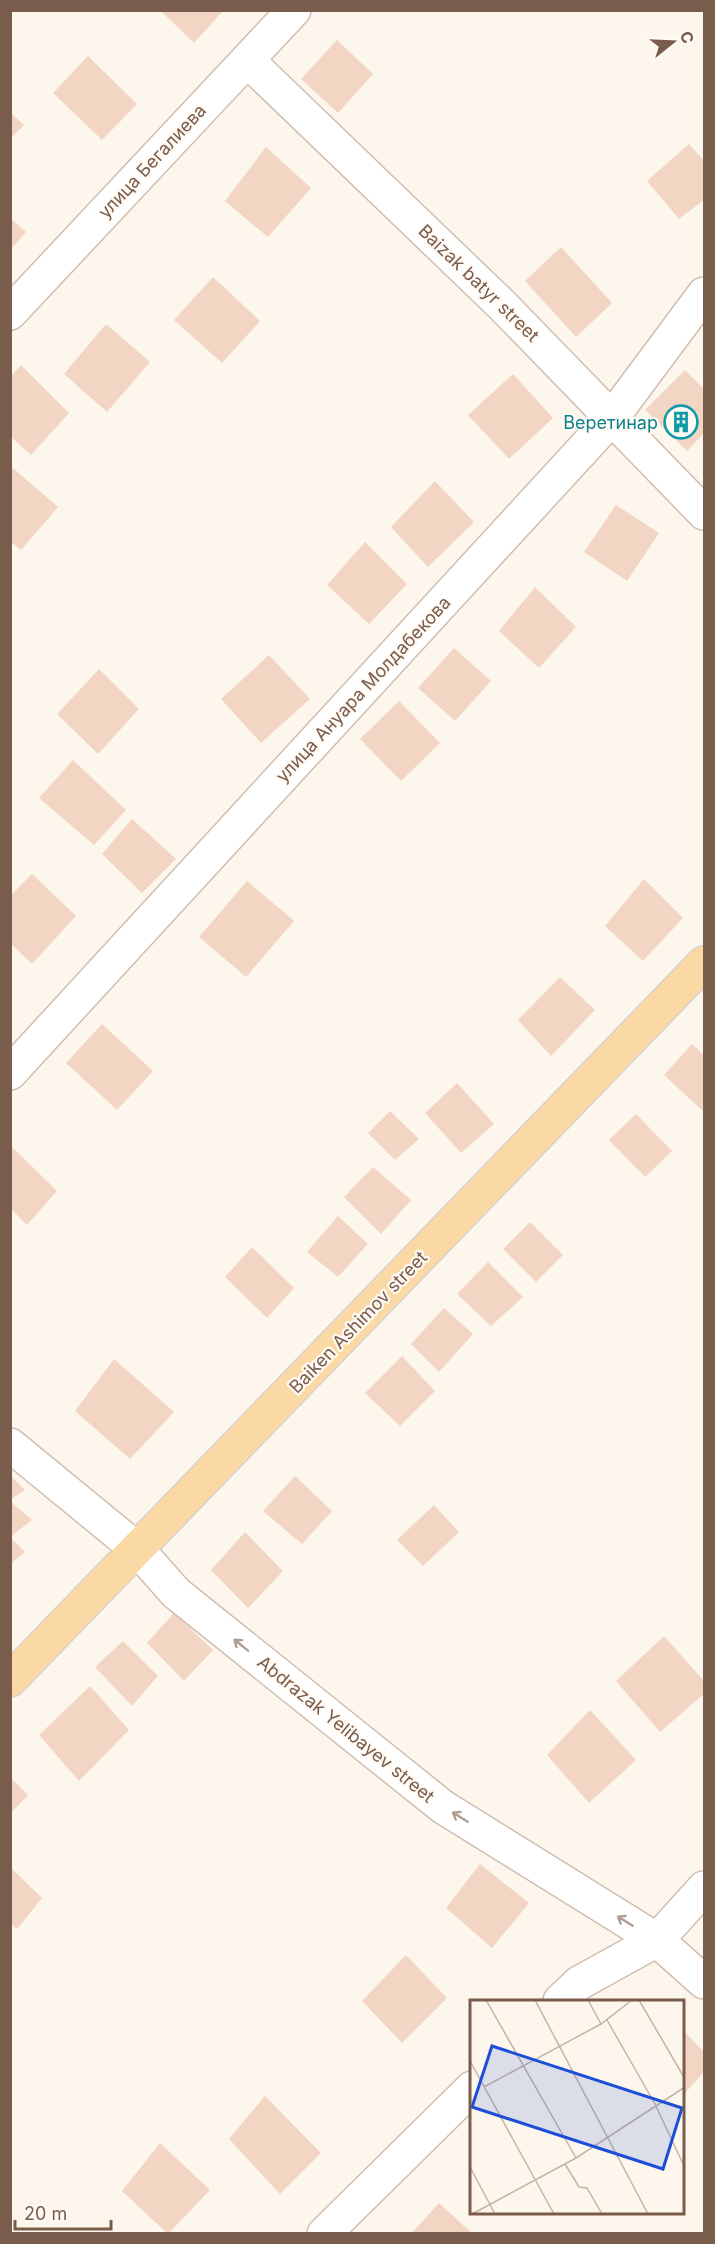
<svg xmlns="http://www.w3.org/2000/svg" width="715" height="2244" viewBox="0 0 715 2244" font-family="Inter,sans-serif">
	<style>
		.building { fill: #f3d5c3 }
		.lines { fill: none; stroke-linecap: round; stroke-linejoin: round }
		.minor-casing { stroke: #d1beb0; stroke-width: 36 }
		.major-casing { stroke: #dad1cd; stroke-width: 36 }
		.minor { stroke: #fff; stroke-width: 33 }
		.major { stroke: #fbd9a5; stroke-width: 33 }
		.oneway { stroke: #af9d94 }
		.labels { text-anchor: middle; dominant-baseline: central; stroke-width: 4.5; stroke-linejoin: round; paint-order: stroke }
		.street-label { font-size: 18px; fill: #7a5c4d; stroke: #fffaf3 }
		.culture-label { font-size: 18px; fill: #0d838f; stroke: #fffaf3; text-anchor: end }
		.inset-road { fill: none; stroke: #c5b3a7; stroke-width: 1.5 }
		.view { fill: #1d4ed8; fill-opacity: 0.15; stroke: #1d4ed8; stroke-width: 3 }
		.inset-edge { fill: none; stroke: #7a5c4d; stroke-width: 3 }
	</style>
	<rect width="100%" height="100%" fill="#fdf6ec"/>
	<path class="building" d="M 160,10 L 224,10 L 194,43 Z
		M 337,40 L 373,74 L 338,113 L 301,79 Z
		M 88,56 L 137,104 L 102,140 L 53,93 Z
		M 10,112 L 24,125 L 10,139 Z
		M 689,144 L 704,161 L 704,200 L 679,219 L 647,181 Z
		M 266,147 L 311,188 L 268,237 L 225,201 Z
		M 10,218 L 26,232 L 10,250 Z
		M 561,247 L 612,303 L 576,337 L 525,281 Z
		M 213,277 L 260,321 L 222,363 L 174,320 Z
		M 106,324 L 150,362 L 107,412 L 64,374 Z
		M 21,365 L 69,413 L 31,455 L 10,436 L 10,377 Z
		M 685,370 L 704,389 L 704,433 L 687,451 L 645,410 Z
		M 513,374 L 553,418 L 509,459 L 468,415 Z
		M 13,468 L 58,507 L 21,550 L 10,541 L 10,471 Z
		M 435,481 L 474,522 L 428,567 L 391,527 Z
		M 616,505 L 659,533 L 627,581 L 584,552 Z
		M 365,542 L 407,584 L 369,624 L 327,585 Z
		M 535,587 L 576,627 L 539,668 L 499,631 Z
		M 454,648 L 491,681 L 455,721 L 418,688 Z
		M 269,655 L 310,699 L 261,743 L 221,699 Z
		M 99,669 L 139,709 L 98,754 L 57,714 Z
		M 399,701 L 440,743 L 401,781 L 360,739 Z
		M 73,760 L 126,810 L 94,845 L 39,798 Z
		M 132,819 L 176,859 L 142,893 L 102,854 Z
		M 32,874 L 76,916 L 32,964 L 10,943 L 10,896 Z
		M 644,879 L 683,918 L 643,961 L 605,926 Z
		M 247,881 L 294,921 L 246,977 L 199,937 Z
		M 560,977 L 595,1010 L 551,1056 L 518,1020 Z
		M 102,1024 L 153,1071 L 117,1110 L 66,1063 Z
		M 692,1044 L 704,1055 L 704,1112 L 664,1075 Z
		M 457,1083 L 494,1124 L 461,1153 L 425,1113 Z
		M 390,1111 L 419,1139 L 395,1160 L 368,1133 Z
		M 636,1114 L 672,1151 L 645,1177 L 609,1140 Z
		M 10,1145 L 57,1191 L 27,1225 L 10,1208 Z
		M 373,1167 L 411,1200 L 381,1234 L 344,1197 Z
		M 338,1216 L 368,1244 L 338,1277 L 307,1252 Z
		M 530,1222 L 563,1255 L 536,1282 L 503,1249 Z
		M 252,1247 L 294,1288 L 267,1318 L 225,1277 Z
		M 488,1262 L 523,1297 L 491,1326 L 457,1294 Z
		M 444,1308 L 473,1334 L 439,1372 L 411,1344 Z
		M 402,1356 L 435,1391 L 400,1426 L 365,1393 Z
		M 114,1359 L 174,1412 L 130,1459 L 75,1411 Z
		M 10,1475 L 25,1490 L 10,1500 Z
		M 295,1476 L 332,1511 L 302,1544 L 263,1511 Z
		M 10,1501 L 32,1520 L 10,1537 Z
		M 434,1505 L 459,1532 L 423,1566 L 397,1540 Z
		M 245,1532 L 283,1571 L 248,1608 L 211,1570 Z
		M 10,1537 L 25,1552 L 10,1564 Z
		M 174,1613 L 213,1650 L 184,1681 L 147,1643 Z
		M 664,1636 L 704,1681 L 704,1694 L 660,1732 L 616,1681 Z
		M 123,1641 L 158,1676 L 132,1706 L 95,1667 Z
		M 90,1686 L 129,1730 L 79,1781 L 39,1735 Z
		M 590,1710 L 636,1760 L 589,1803 L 547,1755 Z
		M 10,1777 L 28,1795 L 10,1814 Z
		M 480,1864 L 529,1903 L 492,1948 L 446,1908 Z
		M 10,1867 L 42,1898 L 17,1929 L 10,1923 Z
		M 406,1955 L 447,1998 L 402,2043 L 362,2001 Z
		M 684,2031 L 704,2052 L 704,2072 L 684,2094 Z
		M 265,2096 L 321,2153 L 280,2194 L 229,2139 Z
		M 160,2143 L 210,2190 L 168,2234 L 122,2191 Z
		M 439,2203 L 473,2234 L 411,2234 Z"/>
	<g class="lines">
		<defs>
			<path id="minor" d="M 247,60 L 502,305 L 704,513
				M 10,313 L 294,10
				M 10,1073 L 611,419 L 704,294
				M 10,1445 L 138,1550 L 176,1593 L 443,1807 L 657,1940 L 704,1982
				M 560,2001 L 579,1983 L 657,1940 L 704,1888
				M 324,2234 L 472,2088"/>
			<path id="major" d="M 10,1680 L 704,963"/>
		</defs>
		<use href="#minor" class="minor-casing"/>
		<use href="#major" class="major-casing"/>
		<use href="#minor" class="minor"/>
		<use href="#major" class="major"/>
	</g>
	<defs><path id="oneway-shaft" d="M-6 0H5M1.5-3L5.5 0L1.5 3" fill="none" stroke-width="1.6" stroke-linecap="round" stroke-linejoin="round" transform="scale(1.5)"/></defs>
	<g class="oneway">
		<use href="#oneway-shaft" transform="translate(241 1645) rotate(-141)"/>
		<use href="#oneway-shaft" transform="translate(460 1817) rotate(-148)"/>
		<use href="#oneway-shaft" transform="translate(625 1921) rotate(-148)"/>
	</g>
	<defs>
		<symbol id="building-ring" viewBox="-11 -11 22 22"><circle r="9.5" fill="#fffaf3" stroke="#0f9aa8" stroke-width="1.5"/><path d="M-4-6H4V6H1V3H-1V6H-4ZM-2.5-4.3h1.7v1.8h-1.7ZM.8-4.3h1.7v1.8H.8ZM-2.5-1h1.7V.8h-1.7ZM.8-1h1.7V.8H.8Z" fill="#0f9aa8"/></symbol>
	</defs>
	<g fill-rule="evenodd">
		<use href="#building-ring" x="662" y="403" width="38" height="38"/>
	</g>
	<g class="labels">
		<g class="street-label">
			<text transform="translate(152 161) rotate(-47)">улица Бегалиева</text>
			<text transform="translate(479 283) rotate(44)">Baizak batyr street</text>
			<text transform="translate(363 689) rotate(-47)">улица Ануара Молдабекова</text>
			<text transform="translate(358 1322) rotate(-46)">Baiken Ashimov street</text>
			<text transform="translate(346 1729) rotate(39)">Abdrazak Yelibayev street</text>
		</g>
		<g class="culture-label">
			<text x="658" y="422">Веретинар</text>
		</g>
	</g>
	<g transform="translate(470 2000)">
		<rect width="214" height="214" fill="#fdf6ec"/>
		<path class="inset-road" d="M 16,0 L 106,158M 65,0 L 178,214M 118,0 L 131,24M 169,0 L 215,79M 137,20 L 185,104 L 215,168M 0,61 L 84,214M 14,87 L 131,24 L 162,0M 95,164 L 109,187 L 117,188 L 132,214M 0,167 L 25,214M 2,214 L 106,158 L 215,87"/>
		<path class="view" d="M 22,46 L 212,108 L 193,169 L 2,107 Z"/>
		<rect width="214" height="214" class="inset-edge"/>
	</g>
	<rect width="715" height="2244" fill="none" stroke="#7a5c4d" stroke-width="24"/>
	<g transform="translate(673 42) rotate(72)" stroke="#fffaf3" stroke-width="4.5" paint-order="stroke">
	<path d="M0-4.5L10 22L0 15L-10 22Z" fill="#7a5c4d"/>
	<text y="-9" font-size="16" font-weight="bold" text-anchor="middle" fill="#7a5c4d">С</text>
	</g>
	<path d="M15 2220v9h96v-9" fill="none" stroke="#7a5c4d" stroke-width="3"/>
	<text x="24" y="2220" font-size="18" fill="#7a5c4d" stroke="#fffaf3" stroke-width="4.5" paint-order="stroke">20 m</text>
</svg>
